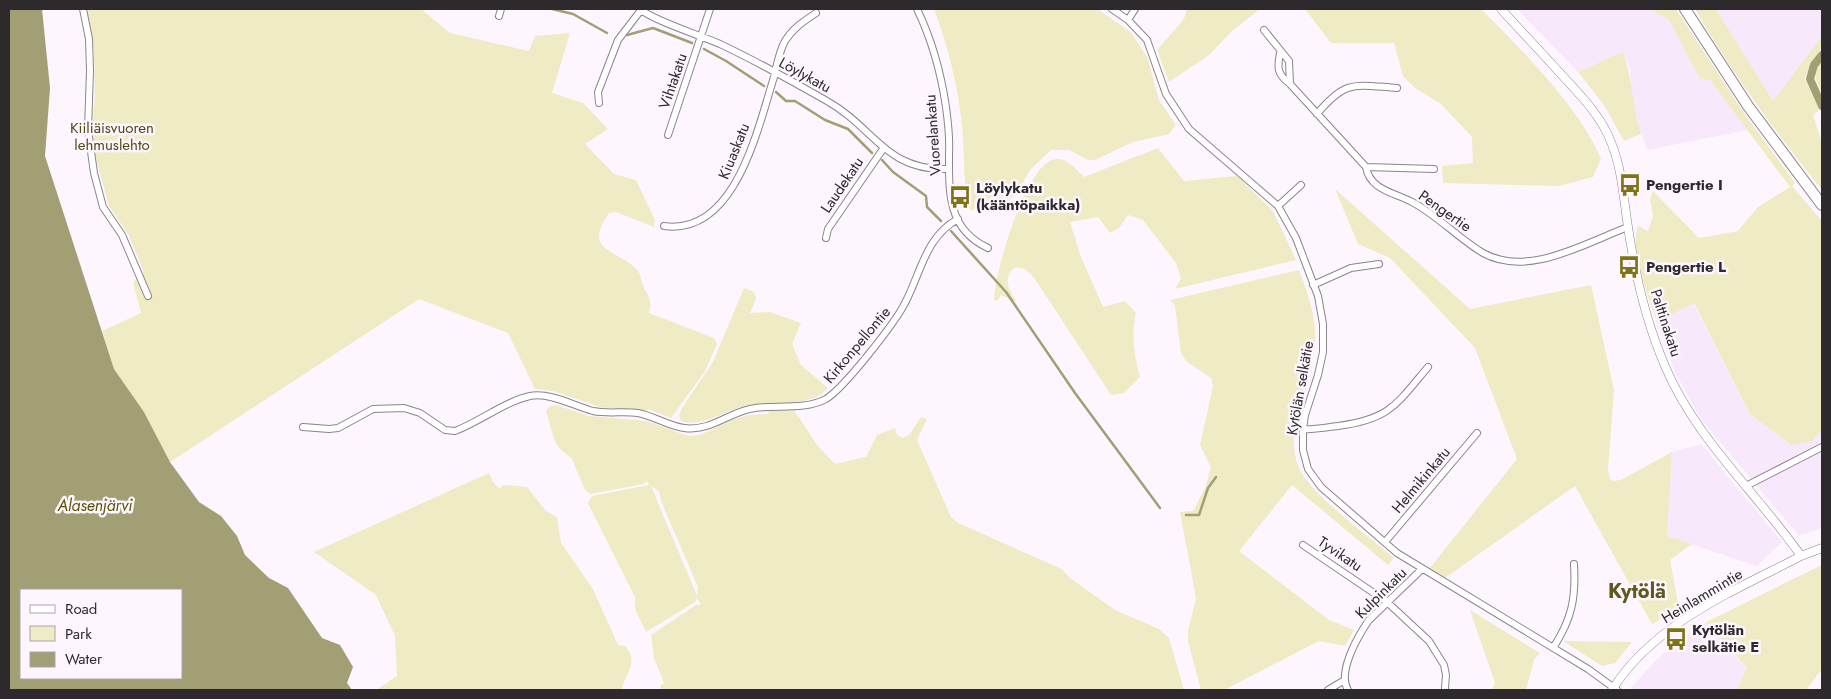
<svg xmlns="http://www.w3.org/2000/svg" width="1831" height="699" viewBox="0 0 1831 699" font-family="Jost,sans-serif">
	<style>
		.built { fill: #f8e8fb }
		.green { fill: #efebc4; fill-rule: evenodd }
		.water { fill: #a39f75; fill-rule: evenodd }
		.lines { fill: none; stroke-linecap: round; stroke-linejoin: round }
		.stream { stroke: #a39f75; stroke-width: 2.5 }
		.canal { stroke: #a39f75; stroke-width: 8 }
		.minor-casing { stroke: #8d838f; stroke-width: 8 }
		.tertiary-casing { stroke: #8d838f; stroke-width: 9 }
		.trunk-casing { stroke: #8d838f; stroke-width: 12 }
		.minor { stroke: #fff; stroke-width: 6 }
		.tertiary { stroke: #fff; stroke-width: 8 }
		.trunk { stroke: #fff; stroke-width: 10 }
		.labels { text-anchor: middle; dominant-baseline: central; stroke-width: 5; stroke-linejoin: round; paint-order: stroke }
		.street-label { font-size: 15px; fill: #2d292d; stroke: #fdf6fe }
		.park-label { font-size: 15px; fill: #4f4916; stroke: #fdf6fe }
		.poi-label { font-size: 15px; font-weight: bold; fill: #2d292d; stroke: #fdf6fe; text-anchor: start }
		.water-label { font-size: 16px; font-style: italic; fill: #5a5307; stroke: #fdf6fe }
		.district-label { font-size: 20px; font-weight: bold; fill: #5f591c; stroke: #fdf6fe }
	</style>
	<rect width="100%" height="100%" fill="#fdf6fe"/>
	<path class="built" d="M 1517,9 L 1650,9 L 1669,20 L 1700,79 L 1710,80 L 1748,130 L 1647,150 L 1638,125 L 1632,102 L 1630,69 L 1623,52 L 1578,72 Z
		M 1716,9 L 1822,9 L 1822,36 L 1773,101 Z
		M 1693,303 L 1750,414 L 1791,445 L 1812,441 L 1822,430 L 1822,528 L 1799,536 L 1700,418 L 1674,370 L 1657,322 Z
		M 1701,444 L 1782,542 L 1757,566 L 1667,536 L 1672,452 Z
		M 1706,622 L 1747,669 L 1737,690 L 1629,690 L 1656,660 L 1682,638 Z"/>
	<path class="green" d="M 86,9 L 421,9 L 450,33 L 529,51 L 535,36 L 570,33 L 552,93 L 583,103 L 608,129 L 585,144 L 614,174 L 636,180 L 655,220 L 654,227 L 616,212 L 609,213 C 581,253 619,249 637,270 C 641,274 641,283 644,288 C 650,298 652,303 649,313 L 714,338 L 717,344 L 705,371 L 671,418 L 648,409 L 646,412 L 600,407 L 553,391 L 535,389 L 508,333 L 419,299 L 170,462 L 144,412 L 114,369 L 102,331 L 141,313 L 133,282 L 144,272 L 128,234 L 109,206 L 91,141 L 95,95 L 94,50 Z
		M 934,9 L 1097,9 L 1131,32 L 1147,57 L 1159,100 L 1176,125 L 1169,134 L 1133,142 L 1095,160 L 1088,160 L 1069,150 L 1051,150 L 1030,170 L 1020,188 L 1011,198 L 1000,203 L 970,210 C 962,182 965,154 962,126 C 958,85 948,47 934,9 Z
		M 1187,9 L 1260,9 L 1232,31 L 1209,55 L 1169,82 L 1157,50 L 1184,19 Z
		M 1305,9 L 1481,9 C 1521,49 1580,108 1601,159 L 1593,177 L 1559,186 L 1443,183 L 1442,166 L 1473,163 L 1472,137 L 1441,104 L 1415,88 L 1403,76 L 1394,43 L 1331,43 Z
		M 1650,9 L 1676,9 L 1740,107 L 1795,183 L 1792,186 L 1822,221 L 1822,430 L 1812,441 L 1791,445 L 1750,414 L 1694,303 L 1657,322 C 1649,299 1629,248 1638,226 L 1648,231 L 1653,216 L 1650,199 L 1653,191 L 1697,236 L 1693,235 L 1700,238 L 1738,231 L 1758,207 L 1790,187 L 1710,80 L 1700,79 L 1669,20 Z
		M 1695,9 L 1716,9 L 1773,101 L 1822,36 C 1822,59 1812,59 1805,79 L 1820,109 L 1813,115 L 1822,143 L 1822,190 C 1776,132 1732,74 1695,9 Z
		M 1623,52 C 1633,79 1632,107 1641,134 L 1624,141 L 1604,105 L 1578,72 Z
		M 1822,59 L 1822,95 C 1816,80 1811,73 1822,59 Z
		M 1158,148 L 1184,181 L 1237,176 L 1273,211 L 1296,260 L 1175,289 L 1181,278 L 1176,263 L 1143,220 L 1128,215 L 1119,228 L 1110,233 L 1098,217 L 1070,222 L 1081,257 L 1103,307 L 1125,301 L 1136,313 C 1131,335 1134,356 1140,377 L 1124,393 L 1111,395 L 1035,279 C 1029,272 1024,266 1014,268 C 1002,280 1009,290 1017,302 L 1001,295 L 997,301 L 994,300 C 994,273 1025,169 1052,160 C 1065,155 1076,169 1084,177 Z
		M 1335,189 L 1470,309 L 1591,285 L 1614,390 L 1608,469 L 1610,479 L 1613,481 L 1621,480 L 1672,452 L 1667,536 L 1692,544 L 1670,560 L 1679,609 L 1652,624 L 1575,486 L 1445,578 L 1429,569 L 1517,459 L 1475,348 L 1390,258 L 1358,244 Z
		M 1299,270 C 1308,294 1317,318 1315,343 C 1311,383 1281,430 1300,470 C 1312,495 1371,538 1394,558 L 1388,565 L 1292,485 L 1239,551 L 1329,620 L 1354,630 L 1345,646 L 1319,641 L 1224,690 L 1201,690 L 1188,641 L 1188,631 L 1196,598 L 1180,512 L 1193,511 L 1205,488 L 1211,467 L 1200,445 L 1213,386 L 1211,378 L 1186,361 L 1181,353 L 1175,306 L 1170,300 Z
		M 744,288 L 754,292 L 756,299 L 750,313 L 770,312 L 801,323 L 792,344 L 801,365 L 828,388 C 812,408 771,401 747,406 C 725,410 703,428 681,421 L 679,415 L 682,408 L 713,362 Z
		M 556,405 L 589,416 L 647,421 L 688,436 L 700,435 L 734,419 L 751,415 L 768,414 L 769,411 L 794,410 L 817,445 L 835,464 L 866,457 L 877,435 L 895,428 L 897,435 L 903,438 L 909,435 L 921,417 L 927,419 L 917,440 L 951,517 L 958,523 L 1062,569 L 1070,578 L 1115,610 L 1159,629 L 1169,638 L 1184,690 L 662,690 L 660,686 L 664,683 L 654,658 L 651,635 L 696,605 L 701,605 L 697,598 L 695,602 L 646,632 L 635,609 L 635,597 L 588,503 L 592,496 L 649,485 L 647,481 L 643,484 L 590,494 L 585,490 L 572,459 L 558,447 L 554,439 L 546,411 L 550,406 ZM 651,486 L 659,491 L 661,501 L 698,587 L 697,596 Z
		M 489,473 L 493,482 L 499,488 L 504,485 L 527,487 L 546,511 L 557,517 L 561,543 L 593,589 L 618,645 L 625,646 C 640,662 625,674 622,689 L 626,690 L 376,690 L 397,676 L 395,636 L 376,595 L 314,552 Z
		M 1822,565 L 1822,669 L 1806,690 L 1737,690 L 1747,668 L 1706,622 Z
		M 1470,610 L 1540,653 L 1534,660 L 1526,690 L 1492,690 L 1495,683 Z
		M 1563,641 L 1632,642 L 1615,663 L 1602,666 Z"/>
	<path class="water" d="M 9,9 L 42,9 L 50,88 L 45,156 L 114,369 L 144,412 L 170,462 L 199,502 L 221,516 L 237,536 L 245,555 L 269,578 L 288,588 L 322,638 L 340,645 L 353,667 L 347,683 L 352,690 L 9,690 ZM 21,590 L 181,590 L 181,678 L 21,678 Z"/>
	<g class="lines">
		<path class="stream" d="M 552,9 L 573,14 L 607,33
			M 627,35 L 653,28 L 692,43
			M 704,49 L 726,61 L 764,86
			M 776,92 L 786,101 L 795,101 L 825,120 L 848,129 L 872,153
			M 882,160 L 893,172 L 926,196 L 927,207 L 941,221
			M 951,231 L 1006,292 L 1075,393 L 1160,508
			M 1186,515 L 1199,515 L 1208,488 L 1216,477"/>
		<path class="canal" d="M 1822,55 L 1814,65 L 1810,79 L 1822,106"/>
		<defs>
			<path id="minor" d="M 83,9 L 89,39 L 90,71 L 88,130 L 94,173 L 103,207 L 122,235 L 148,296
				M 640,9 C 652,20 702,36 720,44 C 756,61 792,81 827,101 C 875,128 885,171 948,169
				M 917,9 C 932,40 941,73 946,107 C 948,122 950,138 949,153 C 949,192 947,229 988,248
				M 1112,9 L 1128,20 L 1147,40 L 1166,94 L 1189,129 L 1278,206 L 1296,238 L 1318,296 L 1323,324 L 1323,352 L 1318,375 L 1305,415 L 1303,429 L 1303,450 L 1308,469 L 1321,487 L 1397,553 L 1588,669 L 1617,690
				M 499,16 L 501,9
				M 1128,20 L 1135,9
				M 1264,30 L 1289,61 L 1290,84
				M 1280,53 C 1277,68 1277,74 1290,84 L 1366,167 C 1370,190 1393,192 1412,202 C 1437,215 1458,238 1483,253 C 1528,278 1585,243 1628,227
				M 599,103 L 598,92 L 618,40 L 641,10
				M 1317,114 C 1346,79 1355,85 1397,88
				M 668,135 L 710,9
				M 1366,167 L 1434,169
				M 1278,206 L 1301,185
				M 664,226 C 736,236 758,127 774,77 C 777,64 779,52 785,41 C 793,28 804,21 816,13
				M 826,238 L 828,229 L 883,149
				M 1313,285 L 1351,268 L 1379,264
				M 303,427 L 329,429 L 338,428 L 373,409 L 404,408 L 420,413 L 445,430 L 455,431 C 479,422 506,401 530,396 C 550,392 574,406 593,411 C 608,414 623,411 638,413 C 654,416 668,426 684,428 C 711,432 730,411 755,408 C 778,405 805,410 826,399 C 844,388 895,323 905,303 C 921,273 925,237 958,219
				M 1303,429 C 1315,430 1327,427 1338,426 C 1390,419 1396,405 1428,367
				M 1746,486 L 1822,447
				M 1385,542 L 1477,433
				M 1303,545 L 1387,602 L 1429,641 L 1444,665 L 1446,675 L 1445,688
				M 1553,648 C 1572,619 1576,598 1574,564
				M 1328,690 L 1343,681
				M 1348,690 C 1337,672 1358,636 1369,620 L 1422,569"/>
			<path id="tertiary" d="M 1501,9 C 1520,30 1540,51 1560,73 C 1577,92 1597,111 1608,135 C 1622,165 1623,195 1628,227 C 1635,274 1646,322 1665,366 C 1695,438 1757,493 1801,556
				M 1612,690 C 1654,623 1734,591 1801,556 L 1822,548"/>
			<path id="trunk" d="M 1685,9 L 1748,106 L 1822,205"/>
		</defs>
		<use href="#minor" class="minor-casing"/>
		<use href="#tertiary" class="tertiary-casing"/>
		<use href="#trunk" class="trunk-casing"/>
		<use href="#minor" class="minor"/>
		<use href="#tertiary" class="tertiary"/>
		<use href="#trunk" class="trunk"/>
	</g>
	<defs>
		<symbol id="bus-bare" viewBox="-9 -9 18 18"><path d="M-5-6H5V4H4V6H2V4H-2V6H-4V4H-5ZM-3.5-4V0h7V-4ZM-3.5 1.2v1.5H-2V1.2ZM2 1.2v1.5H3.5V1.2Z" fill="#7e7416" stroke="#fdf6fe" stroke-width="2.5" paint-order="stroke"/></symbol>
	</defs>
	<g fill-rule="evenodd">
		<use href="#bus-bare" x="1614" y="169" width="32" height="32"/>
		<use href="#bus-bare" x="944" y="181" width="32" height="32"/>
		<use href="#bus-bare" x="1613" y="251" width="32" height="32"/>
		<use href="#bus-bare" x="1660" y="623" width="32" height="32"/>
	</g>
	<g class="labels">
		<g class="street-label">
			<text transform="translate(805 75) rotate(29)">Löylykatu</text>
			<text transform="translate(673 81) rotate(-71)">Vihtakatu</text>
			<text transform="translate(933 135) rotate(-94)">Vuorelankatu</text>
			<text transform="translate(734 151) rotate(-68)">Kiuaskatu</text>
			<text transform="translate(842 185) rotate(-56)">Laudekatu</text>
			<text transform="translate(1445 211) rotate(35)">Pengertie</text>
			<text transform="translate(1666 323) rotate(72)">Palttinakatu</text>
			<text transform="translate(857 345) rotate(-50)">Kirkonpellontie</text>
			<text transform="translate(1300 388) rotate(-80)">Kytölän selkätie</text>
			<text transform="translate(1421 480) rotate(-50)">Helmikinkatu</text>
			<text transform="translate(1340 554) rotate(34)">Tyvikatu</text>
			<text transform="translate(1381 593) rotate(-45)">Kulpinkatu</text>
			<text transform="translate(1702 596) rotate(-31)">Heinlammintie</text>
		</g>
		<g class="park-label">
			<text x="112" y="128">Kiiliäisvuoren<tspan x="112" dy="17">lehmuslehto</tspan></text>
		</g>
		<g class="poi-label">
			<text x="1646" y="185">Pengertie I</text>
			<text x="976" y="188">Löylykatu<tspan x="976" dy="17">(kääntöpaikka)</tspan></text>
			<text x="1646" y="267">Pengertie L</text>
			<text x="1692" y="630">Kytölän<tspan x="1692" dy="17">selkätie E</tspan></text>
		</g>
		<g class="water-label">
			<text x="95" y="505">Alasenjärvi</text>
		</g>
		<g class="district-label">
			<text x="1637" y="591">Kytölä</text>
		</g>
	</g>
	<rect width="1831" height="699" fill="none" stroke="#2d292d" stroke-width="20"/>
	<rect x="20" y="589" width="162" height="90" fill="#fdf6fe" stroke="#aaa4aa"/>
	<rect x="30" y="605" width="25" height="8" fill="#ffffff" stroke="#aaa4aa"/>
	<text x="65" y="614" font-size="15" fill="#2d292d">Road</text>
	<rect x="30" y="626" width="25" height="15" fill="#efebc4" stroke="#aaa4aa"/>
	<text x="65" y="639" font-size="15" fill="#2d292d">Park</text>
	<rect x="30" y="652" width="25" height="15" fill="#a39f75" stroke="#aaa4aa"/>
	<text x="65" y="664" font-size="15" fill="#2d292d">Water</text>
</svg>
